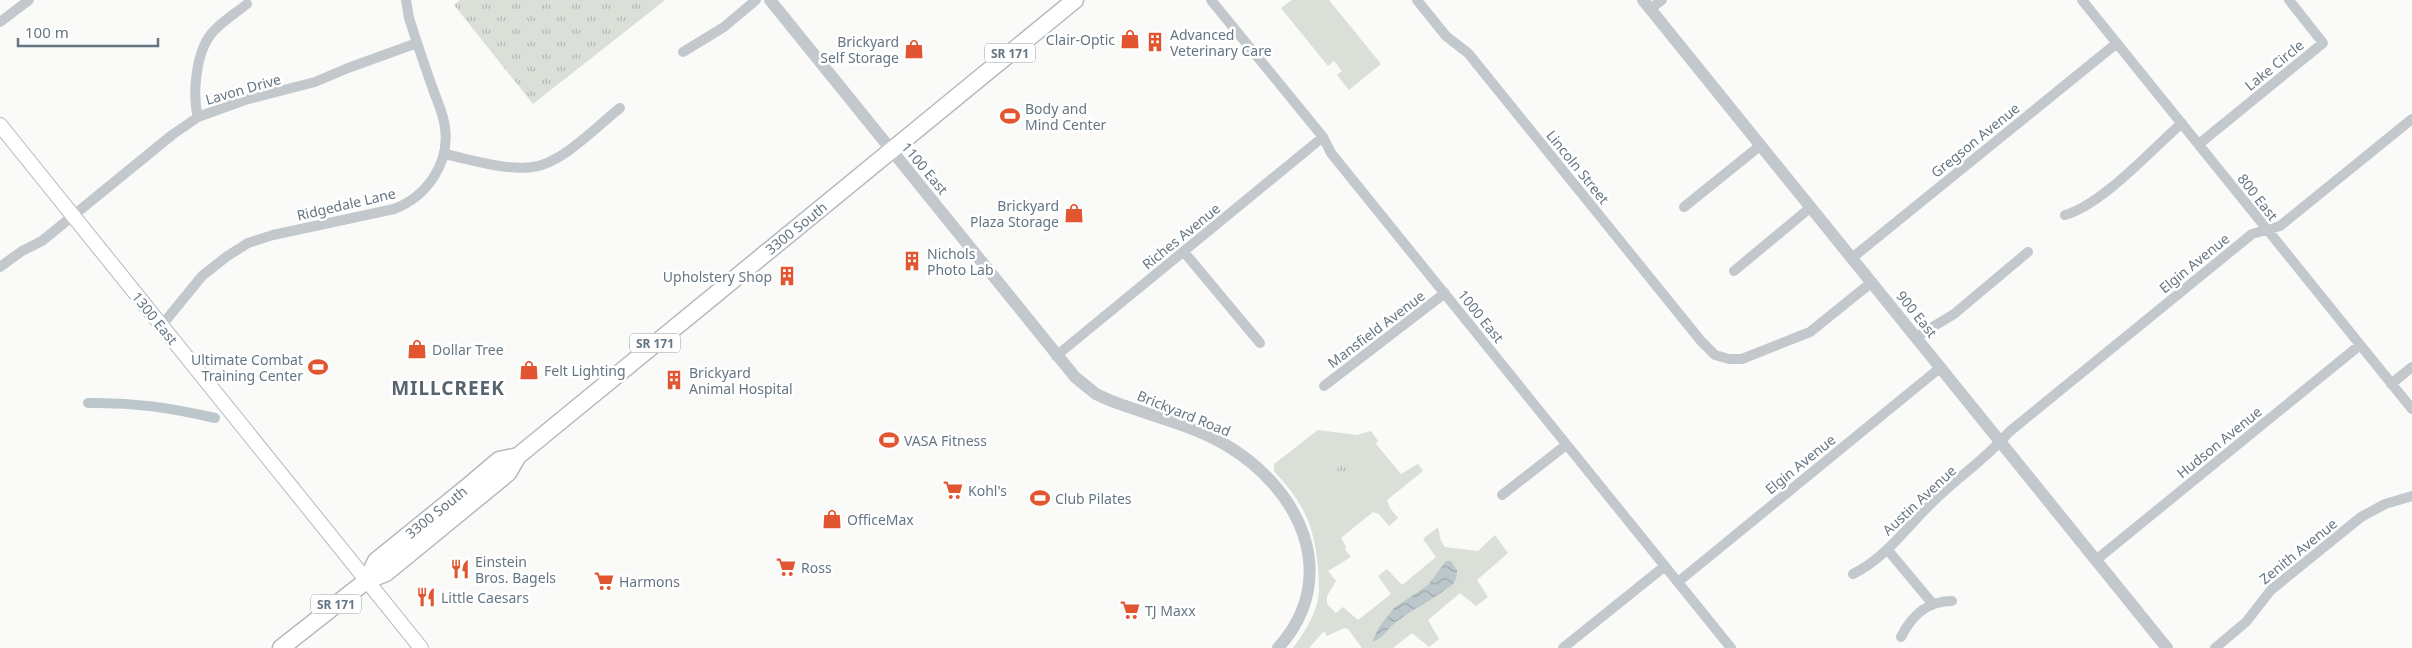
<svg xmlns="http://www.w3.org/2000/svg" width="2412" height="648" viewBox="0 0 2412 648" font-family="'Noto Sans',sans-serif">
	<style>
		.green { fill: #dadfd7 }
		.park { fill: url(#park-tufts) }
		.water { fill: url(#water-waves) }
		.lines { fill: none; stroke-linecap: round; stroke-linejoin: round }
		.canal { stroke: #bbc7cb; stroke-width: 10 }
		.secondary-casing { stroke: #b3babf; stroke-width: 16 }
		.primary-casing { stroke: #b5babe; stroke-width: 19 }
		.minor { stroke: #c3c8cc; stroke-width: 10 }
		.tertiary { stroke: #c3c8cc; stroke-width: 12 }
		.secondary { stroke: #fff; stroke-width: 14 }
		.primary { stroke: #fff; stroke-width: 16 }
		.labels { text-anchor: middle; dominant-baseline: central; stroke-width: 5; stroke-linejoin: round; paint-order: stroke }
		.shield { fill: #fff; stroke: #939fa8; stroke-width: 1 }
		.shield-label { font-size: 12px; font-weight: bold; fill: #657683 }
		.poi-label { font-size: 14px; fill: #657683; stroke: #fff; text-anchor: start }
		.street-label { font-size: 14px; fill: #657683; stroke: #fff }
		.district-label { font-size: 19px; font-weight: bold; letter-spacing: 1px; fill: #57646e; stroke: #fff }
	</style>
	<defs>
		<pattern id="park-tufts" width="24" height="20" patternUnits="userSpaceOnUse" patternTransform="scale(1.25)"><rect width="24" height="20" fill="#dadfd7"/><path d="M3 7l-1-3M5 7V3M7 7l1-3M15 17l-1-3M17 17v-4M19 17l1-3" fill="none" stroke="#b4b9b4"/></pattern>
		<pattern id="water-waves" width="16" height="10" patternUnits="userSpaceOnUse" patternTransform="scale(1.25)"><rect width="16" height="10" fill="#bbc7cb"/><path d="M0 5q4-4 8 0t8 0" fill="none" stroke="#9ca6aa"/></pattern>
	</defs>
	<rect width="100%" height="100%" fill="#fafaf8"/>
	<path class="green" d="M 1292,0 L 1329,0 L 1381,64 L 1349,90 L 1337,75 L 1342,71 L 1334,61 L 1328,66 L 1281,8 Z
		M 1318,430 L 1357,435 L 1371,431 L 1378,441 L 1376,444 L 1401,474 L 1418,464 L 1423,471 L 1387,500 L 1390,508 L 1398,518 L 1389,526 L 1379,514 L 1373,512 L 1341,538 L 1346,547 L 1345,549 L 1351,557 L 1328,571 L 1336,581 L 1327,596 L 1327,604 L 1336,613 L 1343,607 L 1358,620 L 1391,594 L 1378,576 L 1387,569 L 1402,585 L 1436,557 L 1423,539 L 1438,527 L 1441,541 L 1445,547 L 1478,551 L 1495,535 L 1508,553 L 1477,580 L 1488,597 L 1476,606 L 1460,593 L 1428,620 L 1439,639 L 1429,647 L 1412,633 L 1393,648 L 1362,648 L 1348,629 L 1344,628 L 1327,636 L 1324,631 L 1309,648 L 1293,648 C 1305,632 1319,610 1319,589 C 1319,563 1315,531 1302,508 C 1295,495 1284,482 1274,471 L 1274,464 Z"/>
	<path class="park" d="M 460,0 L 663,0 L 664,1 L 533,104 L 454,5 Z
		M 1343,463 L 1353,474 L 1338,487 L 1328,475 Z"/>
	<path class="water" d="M 1446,561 L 1451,561 L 1457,570 C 1457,576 1456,581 1452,585 C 1434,599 1414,608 1396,622 C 1387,629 1383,639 1372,642 L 1379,627 L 1394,608 L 1428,585 Z"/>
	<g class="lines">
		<path class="canal" d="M 88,403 C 134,402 171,408 215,418"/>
		<defs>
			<path id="secondary" d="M 0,125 L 421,648"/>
			<path id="primary" d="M 366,581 L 376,561 L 466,488 L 499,460 L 518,456
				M 281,648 L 366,581 L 386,573 L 508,473 L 518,456 L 1075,0"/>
		</defs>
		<use href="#secondary" class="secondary-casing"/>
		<use href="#primary" class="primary-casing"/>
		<path class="minor" d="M 1211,0 L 1323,137 L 1331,153 L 1731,648
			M 1417,0 L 1446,36 L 1468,53 L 1701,341 L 1715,355 L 1729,359 L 1742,359 L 1810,332 L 1872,282
			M 2082,0 L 2412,409
			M 1650,9 L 1662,0
			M 0,22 L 29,0
			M 683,52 L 724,27 L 756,0
			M 198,117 C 192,94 196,53 211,34 C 221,22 236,13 247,4
			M 2199,144 L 2323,43 L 2289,0
			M 444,154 C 470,159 506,171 532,167 C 562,164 597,126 620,108
			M 1684,207 L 1761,145
			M 2065,215 C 2103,204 2151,150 2182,123
			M 1184,252 L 1260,343
			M 1852,258 L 2117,43
			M 0,267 L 22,251 L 42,241 L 172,135 L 198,117 L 245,100 L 315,82 L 348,68 L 417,43
			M 1734,271 L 1811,207
			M 162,325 L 202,276 L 226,257 L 248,243 L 273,235 L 394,209 C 426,197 450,164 445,128 C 444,116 438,103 434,92 C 425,67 417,43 409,18 L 406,0
			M 1916,337 L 1954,314 L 2028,252
			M 1056,356 L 1323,137
			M 2391,384 L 2412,367
			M 1324,386 L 1445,293
			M 1502,495 L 1566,445
			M 1887,549 L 1932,603
			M 2096,560 L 2360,345
			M 1853,574 C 1888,557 1910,522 1938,497 C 1962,474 1988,457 2009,432 L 2252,234 L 2280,226 L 2412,119
			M 1678,582 L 1941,367
			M 1901,637 C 1912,615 1927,601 1952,601
			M 1563,648 L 1665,566
			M 2215,648 L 2246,622 L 2271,590 L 2361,517 L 2385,504 L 2412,496"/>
		<path class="tertiary" d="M 770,0 L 1075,377 L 1096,394 L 1109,400 C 1147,415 1190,424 1226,445 C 1299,488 1343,576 1278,648
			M 1643,0 L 2167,648"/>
		<use href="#secondary" class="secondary"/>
		<use href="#primary" class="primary"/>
	</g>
	<defs>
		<symbol id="shop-bare" viewBox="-9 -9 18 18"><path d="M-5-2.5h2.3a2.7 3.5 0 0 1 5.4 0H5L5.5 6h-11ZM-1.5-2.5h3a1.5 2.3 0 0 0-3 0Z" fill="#e15630" stroke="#fff" stroke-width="2.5" paint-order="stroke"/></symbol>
		<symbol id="building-bare" viewBox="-9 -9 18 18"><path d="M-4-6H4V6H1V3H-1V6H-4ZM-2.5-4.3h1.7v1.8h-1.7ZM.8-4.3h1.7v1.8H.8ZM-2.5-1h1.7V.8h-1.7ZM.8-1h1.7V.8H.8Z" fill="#e15630" stroke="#fff" stroke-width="2.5" paint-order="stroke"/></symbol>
		<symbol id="stadium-bare" viewBox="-9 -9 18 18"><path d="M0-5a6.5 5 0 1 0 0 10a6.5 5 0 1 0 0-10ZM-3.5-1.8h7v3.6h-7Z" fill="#e15630" stroke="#fff" stroke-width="2.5" paint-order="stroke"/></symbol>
		<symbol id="supermarket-bare" viewBox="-9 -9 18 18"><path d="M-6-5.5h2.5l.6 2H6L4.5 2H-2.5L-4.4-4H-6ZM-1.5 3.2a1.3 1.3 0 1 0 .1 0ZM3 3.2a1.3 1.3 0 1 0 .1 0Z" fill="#e15630" stroke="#fff" stroke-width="2.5" paint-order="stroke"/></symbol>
		<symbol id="restaurant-bare" viewBox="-9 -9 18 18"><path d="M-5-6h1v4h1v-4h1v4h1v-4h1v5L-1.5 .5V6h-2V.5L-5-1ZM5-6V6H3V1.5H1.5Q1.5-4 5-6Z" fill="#e15630" stroke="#fff" stroke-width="2.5" paint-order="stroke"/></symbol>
	</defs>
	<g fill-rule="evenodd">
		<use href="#shop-bare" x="1116" y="25" width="28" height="28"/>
		<use href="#building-bare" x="1141" y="28" width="28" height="28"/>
		<use href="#shop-bare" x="900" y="35" width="28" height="28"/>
		<use href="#stadium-bare" x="996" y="102" width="28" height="28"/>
		<use href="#shop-bare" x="1060" y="199" width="28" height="28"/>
		<use href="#building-bare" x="898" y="247" width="28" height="28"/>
		<use href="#building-bare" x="773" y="262" width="28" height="28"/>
		<use href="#shop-bare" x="403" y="335" width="28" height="28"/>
		<use href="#stadium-bare" x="304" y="353" width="28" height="28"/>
		<use href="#shop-bare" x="515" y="356" width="28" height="28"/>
		<use href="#building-bare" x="660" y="366" width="28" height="28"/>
		<use href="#stadium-bare" x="875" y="426" width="28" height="28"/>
		<use href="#supermarket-bare" x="939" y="476" width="28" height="28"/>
		<use href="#stadium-bare" x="1026" y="484" width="28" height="28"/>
		<use href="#shop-bare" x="818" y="505" width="28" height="28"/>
		<use href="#supermarket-bare" x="772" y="553" width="28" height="28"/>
		<use href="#restaurant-bare" x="446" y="555" width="28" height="28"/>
		<use href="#supermarket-bare" x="590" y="567" width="28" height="28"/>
		<use href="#restaurant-bare" x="412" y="583" width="28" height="28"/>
		<use href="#supermarket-bare" x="1116" y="596" width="28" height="28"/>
	</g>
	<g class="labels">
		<g class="shield">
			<rect x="985" y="43.5" width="50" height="19" rx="4"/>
			<rect x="630" y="333.5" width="50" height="19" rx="4"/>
			<rect x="311" y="594.5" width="50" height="19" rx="4"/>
		</g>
		<g class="shield-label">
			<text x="1010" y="53">SR 171</text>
			<text x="655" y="343">SR 171</text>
			<text x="336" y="604">SR 171</text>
		</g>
		<g class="poi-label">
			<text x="1170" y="34">Advanced<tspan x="1170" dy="16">Veterinary Care</tspan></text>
			<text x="1115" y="39" text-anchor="end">Clair-Optic</text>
			<text x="899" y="41" text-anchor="end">Brickyard<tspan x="899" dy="16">Self Storage</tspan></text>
			<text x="1025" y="108">Body and<tspan x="1025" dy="16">Mind Center</tspan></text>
			<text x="1059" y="205" text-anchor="end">Brickyard<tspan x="1059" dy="16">Plaza Storage</tspan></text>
			<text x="927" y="253">Nichols<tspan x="927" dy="16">Photo Lab</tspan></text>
			<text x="772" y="276" text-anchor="end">Upholstery Shop</text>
			<text x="432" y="349">Dollar Tree</text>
			<text x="303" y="359" text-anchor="end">Ultimate Combat<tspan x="303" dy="16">Training Center</tspan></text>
			<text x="544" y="370">Felt Lighting</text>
			<text x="689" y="372">Brickyard<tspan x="689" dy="16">Animal Hospital</tspan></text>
			<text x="904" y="440">VASA Fitness</text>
			<text x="968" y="490">Kohl's</text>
			<text x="1055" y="498">Club Pilates</text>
			<text x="847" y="519">OfficeMax</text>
			<text x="475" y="561">Einstein<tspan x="475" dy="16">Bros. Bagels</tspan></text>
			<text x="801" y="567">Ross</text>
			<text x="619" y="581">Harmons</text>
			<text x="441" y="597">Little Caesars</text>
			<text x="1145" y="610">TJ Maxx</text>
		</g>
		<g class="street-label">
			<text transform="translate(2274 65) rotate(-39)">Lake Circle</text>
			<text transform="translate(243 89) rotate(-16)">Lavon Drive</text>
			<text transform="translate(1975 140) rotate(-39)">Gregson Avenue</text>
			<text transform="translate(1578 167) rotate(51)">Lincoln Street</text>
			<text transform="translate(925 168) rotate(50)">1100 East</text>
			<text transform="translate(2258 197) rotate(52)">800 East</text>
			<text transform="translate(346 204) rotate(-13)">Ridgedale Lane</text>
			<text transform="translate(796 228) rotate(-39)">3300 South</text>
			<text transform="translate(1181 236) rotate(-39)">Riches Avenue</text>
			<text transform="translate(2194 263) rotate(-39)">Elgin Avenue</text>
			<text transform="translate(1917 314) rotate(51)">900 East</text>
			<text transform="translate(1481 316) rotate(51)">1000 East</text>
			<text transform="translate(155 318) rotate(51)">1300 East</text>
			<text transform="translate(1376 329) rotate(-37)">Mansfield Avenue</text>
			<text transform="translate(1184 413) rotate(22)">Brickyard Road</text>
			<text transform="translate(2219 442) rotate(-39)">Hudson Avenue</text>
			<text transform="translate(1800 464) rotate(-39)">Elgin Avenue</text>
			<text transform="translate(1919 500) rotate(-43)">Austin Avenue</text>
			<text transform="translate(436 512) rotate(-39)">3300 South</text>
			<text transform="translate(2298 551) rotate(-39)">Zenith Avenue</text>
		</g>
		<g class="district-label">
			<text x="448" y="388">MILLCREEK</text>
		</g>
	</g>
	<path d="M18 38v8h140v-8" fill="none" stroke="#657683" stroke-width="2.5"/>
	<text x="25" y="38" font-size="15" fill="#657683" stroke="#ffffff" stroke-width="4" paint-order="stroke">100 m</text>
</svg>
